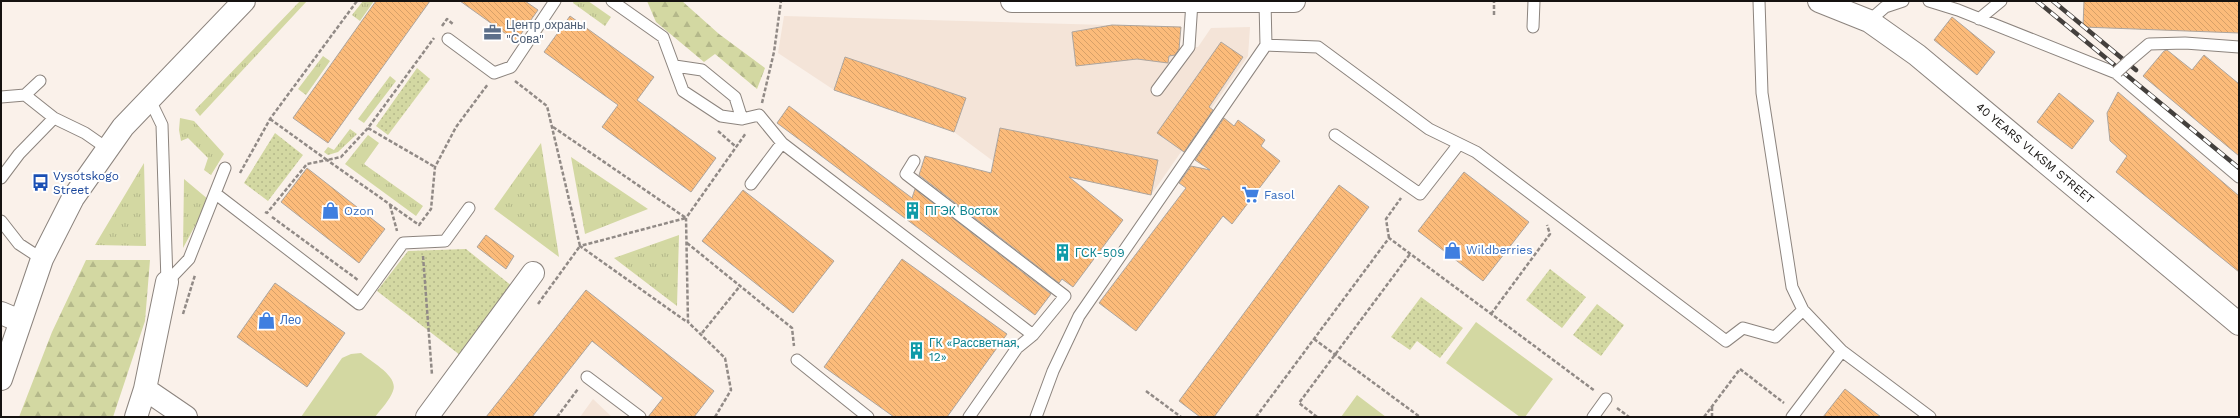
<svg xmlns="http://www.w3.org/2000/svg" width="2240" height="418" viewBox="0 0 2240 418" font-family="'Work Sans',sans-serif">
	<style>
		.built { fill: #f4e4d8 }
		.grass { fill: url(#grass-tufts) }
		.forest { fill: url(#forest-firs) }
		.park { fill: url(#park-dots) }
		.garden { fill: #d3d8a2 }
		.building { fill: url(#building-back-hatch); stroke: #ada59e }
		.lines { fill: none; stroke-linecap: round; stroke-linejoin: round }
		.service-casing { stroke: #8c847e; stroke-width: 13 }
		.minor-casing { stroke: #8c847e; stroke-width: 24 }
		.secondary-casing { stroke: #8c847e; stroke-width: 24 }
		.path { stroke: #918a86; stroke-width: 2.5; stroke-dasharray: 4 2; stroke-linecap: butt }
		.service { stroke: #fff; stroke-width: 11 }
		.minor { stroke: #fff; stroke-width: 22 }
		.secondary { stroke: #fff; stroke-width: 22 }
		.rail-casing { stroke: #44403d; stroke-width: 4.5 }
		.rail { stroke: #fff; stroke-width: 3; stroke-dasharray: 9; stroke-linecap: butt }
		.service-bridge-casing { stroke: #8c847e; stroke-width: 13; stroke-linecap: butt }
		.service-bridge { stroke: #fff; stroke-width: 11 }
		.labels { text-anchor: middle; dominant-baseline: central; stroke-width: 4; stroke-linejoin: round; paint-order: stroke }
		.service-label { font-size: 12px; fill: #4e5e75; stroke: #fff; text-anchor: start }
		.street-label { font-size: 12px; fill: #151210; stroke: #fff }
		.transit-label { font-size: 12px; fill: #164399; stroke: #fff; text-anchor: start }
		.shop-label { font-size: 12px; fill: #366cbe; stroke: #fff; text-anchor: start }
		.culture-label { font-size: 12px; fill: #0d838f; stroke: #fff; text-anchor: start }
	</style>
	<defs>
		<pattern id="grass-tufts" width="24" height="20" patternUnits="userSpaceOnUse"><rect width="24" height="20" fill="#d3d8a2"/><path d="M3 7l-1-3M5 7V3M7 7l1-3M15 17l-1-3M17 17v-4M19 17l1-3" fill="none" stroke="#b4b88a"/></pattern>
		<pattern id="forest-firs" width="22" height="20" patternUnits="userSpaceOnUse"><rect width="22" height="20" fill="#d3d8a2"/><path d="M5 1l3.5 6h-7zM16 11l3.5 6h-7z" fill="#b4b88a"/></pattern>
		<pattern id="park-dots" width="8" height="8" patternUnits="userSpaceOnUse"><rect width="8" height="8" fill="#d3d8a2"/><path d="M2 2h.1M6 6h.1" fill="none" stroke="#b4b88a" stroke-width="1.8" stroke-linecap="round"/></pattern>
		<pattern id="building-back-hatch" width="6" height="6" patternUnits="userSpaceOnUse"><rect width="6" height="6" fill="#fcbb7a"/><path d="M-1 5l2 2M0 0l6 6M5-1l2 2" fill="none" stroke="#d7a068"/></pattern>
	</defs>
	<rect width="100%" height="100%" fill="#faf1ea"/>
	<path class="built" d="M 784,16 L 1181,27 L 1180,48 L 1198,47 L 1211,28 L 1250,27 L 1248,56 L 1151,195 L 993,161 L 954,132 L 834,90 L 778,53 Z
		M 593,399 L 612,417 L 580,417 Z"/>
	<path class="grass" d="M 300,1 L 307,1 L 200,116 L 195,110 Z
		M 363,1 L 374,1 L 360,21 L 352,15 Z
		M 574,1 L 588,1 L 611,17 L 605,26 L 573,3 Z
		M 323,56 L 330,61 L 306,95 L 298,89 Z
		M 390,76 L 396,81 L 364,123 L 358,119 Z
		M 180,118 L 194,121 L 224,154 L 211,175 L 204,170 L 208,158 L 188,138 L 181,141 L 179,130 Z
		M 350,129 L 357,134 L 338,152 L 328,155 L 324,152 L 328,147 L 334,150 Z
		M 368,135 L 379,143 L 364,164 L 423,206 L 416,216 L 345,164 Z
		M 541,143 L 559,257 L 494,209 Z
		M 571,157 L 648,209 L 585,234 Z
		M 144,163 L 146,246 L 95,245 Z
		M 184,179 L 209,200 L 183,248 Z
		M 679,235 L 677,306 L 614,258 Z"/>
	<path class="forest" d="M 647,1 L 682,1 L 719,34 L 765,68 L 757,89 L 715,54 L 704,62 L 656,22 Z
		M 86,260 L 150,260 L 145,321 L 113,417 L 19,417 L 52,332 Z"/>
	<path class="park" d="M 417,68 L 430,79 L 388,135 L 376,126 Z
		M 275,133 L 303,155 L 268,201 L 244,183 Z
		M 466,249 L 512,286 L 460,355 L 377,291 L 408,251 Z
		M 1550,269 L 1586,297 L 1562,328 L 1526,300 Z
		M 1421,297 L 1463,328 L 1440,358 L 1417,341 L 1410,350 L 1391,337 Z
		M 1597,304 L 1624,325 L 1601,356 L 1573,335 Z"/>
	<path class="garden" d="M 1476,322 L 1553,379 L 1525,417 L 1520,417 L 1446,363 Z
		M 361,353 C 371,362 399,376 393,391 C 390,400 381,409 375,417 L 301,417 L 342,358 L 351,354 Z
		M 1357,395 L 1386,417 L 1341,417 Z"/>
	<path class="building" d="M 376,1 L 430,1 L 328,143 L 293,118 Z
		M 460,1 L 525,1 L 538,10 L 516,41 Z
		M 2084,1 L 2239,1 L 2239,33 L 2083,27 Z
		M 570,16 L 654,77 L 637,100 L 716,158 L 691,192 L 602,127 L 618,105 L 544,52 Z
		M 1952,17 L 1995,52 L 1977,75 L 1934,40 Z
		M 1112,25 L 1181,27 L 1179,49 L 1175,55 L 1169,56 L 1168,63 L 1137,59 L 1076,66 L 1072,32 Z
		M 1221,42 L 1243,57 L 1209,107 L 1213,110 L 1184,152 L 1157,133 Z
		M 2167,50 L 2192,70 L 2204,55 L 2239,84 L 2239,156 L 2143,76 L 2164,51 Z
		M 845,57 L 966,98 L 954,132 L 834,90 Z
		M 2118,92 L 2239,196 L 2239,272 L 2116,172 L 2127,156 L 2110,141 L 2107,113 Z
		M 2059,93 L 2094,121 L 2072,149 L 2037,122 Z
		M 789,106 L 912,198 L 915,189 L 1051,294 L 1035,315 L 777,123 Z
		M 1224,118 L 1234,126 L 1238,120 L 1265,140 L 1261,146 L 1280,161 L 1232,224 L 1223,216 L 1136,331 L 1099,303 L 1186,188 L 1179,183 L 1191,166 L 1210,170 L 1195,160 Z
		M 1000,128 L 1158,160 L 1151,195 L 1069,177 L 1123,220 L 1073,287 L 1062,279 L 1059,283 L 919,175 L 925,156 L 991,173 Z
		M 307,168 L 385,229 L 359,263 L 281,202 Z
		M 1464,172 L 1529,222 L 1483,281 L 1418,231 Z
		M 1339,185 L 1369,207 L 1214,417 L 1200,417 L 1179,401 Z
		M 743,190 L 834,261 L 793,313 L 702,241 Z
		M 486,235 L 514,256 L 506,269 L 477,247 Z
		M 902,259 L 1007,334 L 947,417 L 894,417 L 824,367 Z
		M 275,283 L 345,333 L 307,387 L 237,337 Z
		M 586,290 L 714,391 L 694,417 L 648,417 L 663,398 L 592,341 L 532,417 L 486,417 Z
		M 1845,389 L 1881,417 L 1823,417 Z"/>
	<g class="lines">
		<defs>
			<path id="service" d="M 612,1 L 663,37 L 683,91 L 721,116 L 742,119 L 759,115 L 782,143 L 1033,335 L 1017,348 L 969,417
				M 1759,1 L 1762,93 L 1792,287 L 1803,310 L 1842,351
				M 1929,1 L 1958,10 L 2116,73 L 2239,177
				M 1979,19 L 2001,1
				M 1869,21 L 1885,7 L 1903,1
				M 1533,27 L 1534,1
				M 448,39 L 494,73 L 511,67 L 555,1
				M 1266,45 L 1318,47 L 1429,129 L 1476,152 L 1726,341 L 1743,328 L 1775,337 L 1803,310
				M 2129,61 L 2149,44 L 2185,43 L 2239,47
				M 675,66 L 702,70 L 735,97 L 742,119
				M 40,81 L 25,95 L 54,118 L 85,133 L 108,149
				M 1157,90 L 1189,47 L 1192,2
				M 1,97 L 25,95
				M 149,98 L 162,125 L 167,282
				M 1335,135 L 1420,194 L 1459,144
				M 914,161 L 906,174 L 1065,296 L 1033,335
				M 1,178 L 19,154 L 54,118
				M 751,184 L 782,143
				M 216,194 L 359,304 L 403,243 L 445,241 L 469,208
				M 1,221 L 19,244 L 42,259
				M 167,282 L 189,259 L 225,168
				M 797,360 L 868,417
				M 587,377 L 640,417
				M 1036,417 L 1053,371 L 1079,316 L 1266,45 L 1265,2
				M 1593,417 L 1606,399
				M 1792,417 L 1842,351 L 1930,417"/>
			<path id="minor" d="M 1,313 L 20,321
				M 145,389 L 186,417
				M 136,417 L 145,389 L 167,282
				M 427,417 L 533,273"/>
			<path id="secondary" d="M 1012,1 L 1294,1
				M 1819,1 L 1869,21 L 1917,55 L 2239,324
				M 1,379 L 42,259 L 73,198 L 123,127 L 244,1"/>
		</defs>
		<use href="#service" class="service-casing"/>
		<use href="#minor" class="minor-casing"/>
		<use href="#secondary" class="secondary-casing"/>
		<path class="path" d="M 1494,15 L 1494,1
			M 442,26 L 447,19 L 454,25
			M 515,81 L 547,106 L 580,246 L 538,304
			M 762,103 L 774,52 L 781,1
			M 270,119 L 327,160 L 341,157 L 368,128 L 434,38
			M 553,127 L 686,218 L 580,246 L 687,322
			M 368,128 L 435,167
			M 718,131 L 735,146
			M 240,173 L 270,119 L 357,1
			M 390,205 L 397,231
			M 265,212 L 267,213 L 307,164 L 327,160 L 419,225 L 431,209 L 435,167 L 456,127 L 488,84
			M 272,217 L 358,280
			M 1389,238 L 1386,219 L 1401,198
			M 687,243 L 792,328 L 794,346
			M 423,256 L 432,375
			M 183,314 L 195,275
			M 1491,314 L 1550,234 L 1547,225
			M 702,333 L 740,286
			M 1314,339 L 1420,417
			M 1146,391 L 1181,417
			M 1712,407 L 1712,417
			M 1617,408 L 1629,417
			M 557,417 L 578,389
			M 715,417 L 731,390 L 725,358 L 688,322 L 686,218 L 746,133
			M 1256,417 L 1389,238 L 1595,391
			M 1317,417 L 1299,403 L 1410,254
			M 1704,417 L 1740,369 L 1784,403"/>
		<use href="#service" class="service"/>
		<use href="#minor" class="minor"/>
		<use href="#secondary" class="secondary"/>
		<defs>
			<path id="rail" d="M 2037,1 L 2239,168
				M 2053,1 L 2136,70"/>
		</defs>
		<use href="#rail" class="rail-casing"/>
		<use href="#rail" class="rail"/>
		<defs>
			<path id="service-bridge" d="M 2117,72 L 2129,61"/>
		</defs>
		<use href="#service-bridge" class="service-bridge-casing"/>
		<use href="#service-bridge" class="service-bridge"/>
	</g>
	<defs>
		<symbol id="office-bare" viewBox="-9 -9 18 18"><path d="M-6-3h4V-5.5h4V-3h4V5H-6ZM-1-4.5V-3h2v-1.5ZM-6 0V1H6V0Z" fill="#5c6f8a" stroke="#fff" stroke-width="2.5" paint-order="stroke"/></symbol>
		<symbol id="bus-bare" viewBox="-9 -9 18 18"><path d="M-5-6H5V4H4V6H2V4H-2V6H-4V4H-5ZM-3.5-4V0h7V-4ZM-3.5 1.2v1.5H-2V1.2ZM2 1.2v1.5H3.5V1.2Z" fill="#1a4fb4" stroke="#fff" stroke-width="2.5" paint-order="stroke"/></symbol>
		<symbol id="supermarket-bare" viewBox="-9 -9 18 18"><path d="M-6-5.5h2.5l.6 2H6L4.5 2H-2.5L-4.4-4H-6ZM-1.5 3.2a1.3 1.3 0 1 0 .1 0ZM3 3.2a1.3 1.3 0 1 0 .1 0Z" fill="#3f7fe0" stroke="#fff" stroke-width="2.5" paint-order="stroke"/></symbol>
		<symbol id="shop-bare" viewBox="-9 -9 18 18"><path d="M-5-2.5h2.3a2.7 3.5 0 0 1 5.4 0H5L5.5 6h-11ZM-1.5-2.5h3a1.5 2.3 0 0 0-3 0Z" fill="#3f7fe0" stroke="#fff" stroke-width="2.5" paint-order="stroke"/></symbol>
		<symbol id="building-bare" viewBox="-9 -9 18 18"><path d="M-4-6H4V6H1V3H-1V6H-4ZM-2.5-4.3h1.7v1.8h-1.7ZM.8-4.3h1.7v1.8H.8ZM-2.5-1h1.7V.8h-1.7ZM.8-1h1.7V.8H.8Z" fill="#0f9aa8" stroke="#fff" stroke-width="2.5" paint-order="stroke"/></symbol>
	</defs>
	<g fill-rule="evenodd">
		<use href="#office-bare" x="480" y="20" width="25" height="25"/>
		<use href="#bus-bare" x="28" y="170" width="25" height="25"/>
		<use href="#supermarket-bare" x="1238" y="182" width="25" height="25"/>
		<use href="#shop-bare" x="318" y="198" width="25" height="25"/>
		<use href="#building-bare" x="900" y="198" width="25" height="25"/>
		<use href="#shop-bare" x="1440" y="238" width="25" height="25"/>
		<use href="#building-bare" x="1050" y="240" width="25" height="25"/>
		<use href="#shop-bare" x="254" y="308" width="25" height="25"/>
		<use href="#building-bare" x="904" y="338" width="25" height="25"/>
	</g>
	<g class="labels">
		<g class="service-label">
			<text x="506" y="25">Центр охраны<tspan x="506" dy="14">"Сова"</tspan></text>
		</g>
		<g class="street-label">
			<text transform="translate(2035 153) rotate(40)">40 YEARS VLKSM STREET</text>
		</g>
		<g class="transit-label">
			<text x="53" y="176">Vysotskogo<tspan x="53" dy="14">Street</tspan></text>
		</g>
		<g class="shop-label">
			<text x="1264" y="195">Fasol</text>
			<text x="344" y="211">Ozon</text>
			<text x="1466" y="250">Wildberries</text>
			<text x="280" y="320">Лео</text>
		</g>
		<g class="culture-label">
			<text x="925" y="211">ПГЭК Восток</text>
			<text x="1075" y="253">ГСК-509</text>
			<text x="929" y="343">ГК «Рассветная,<tspan x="929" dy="14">12»</tspan></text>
		</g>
	</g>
	<rect width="2240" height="418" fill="none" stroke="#151210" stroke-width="4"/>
</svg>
